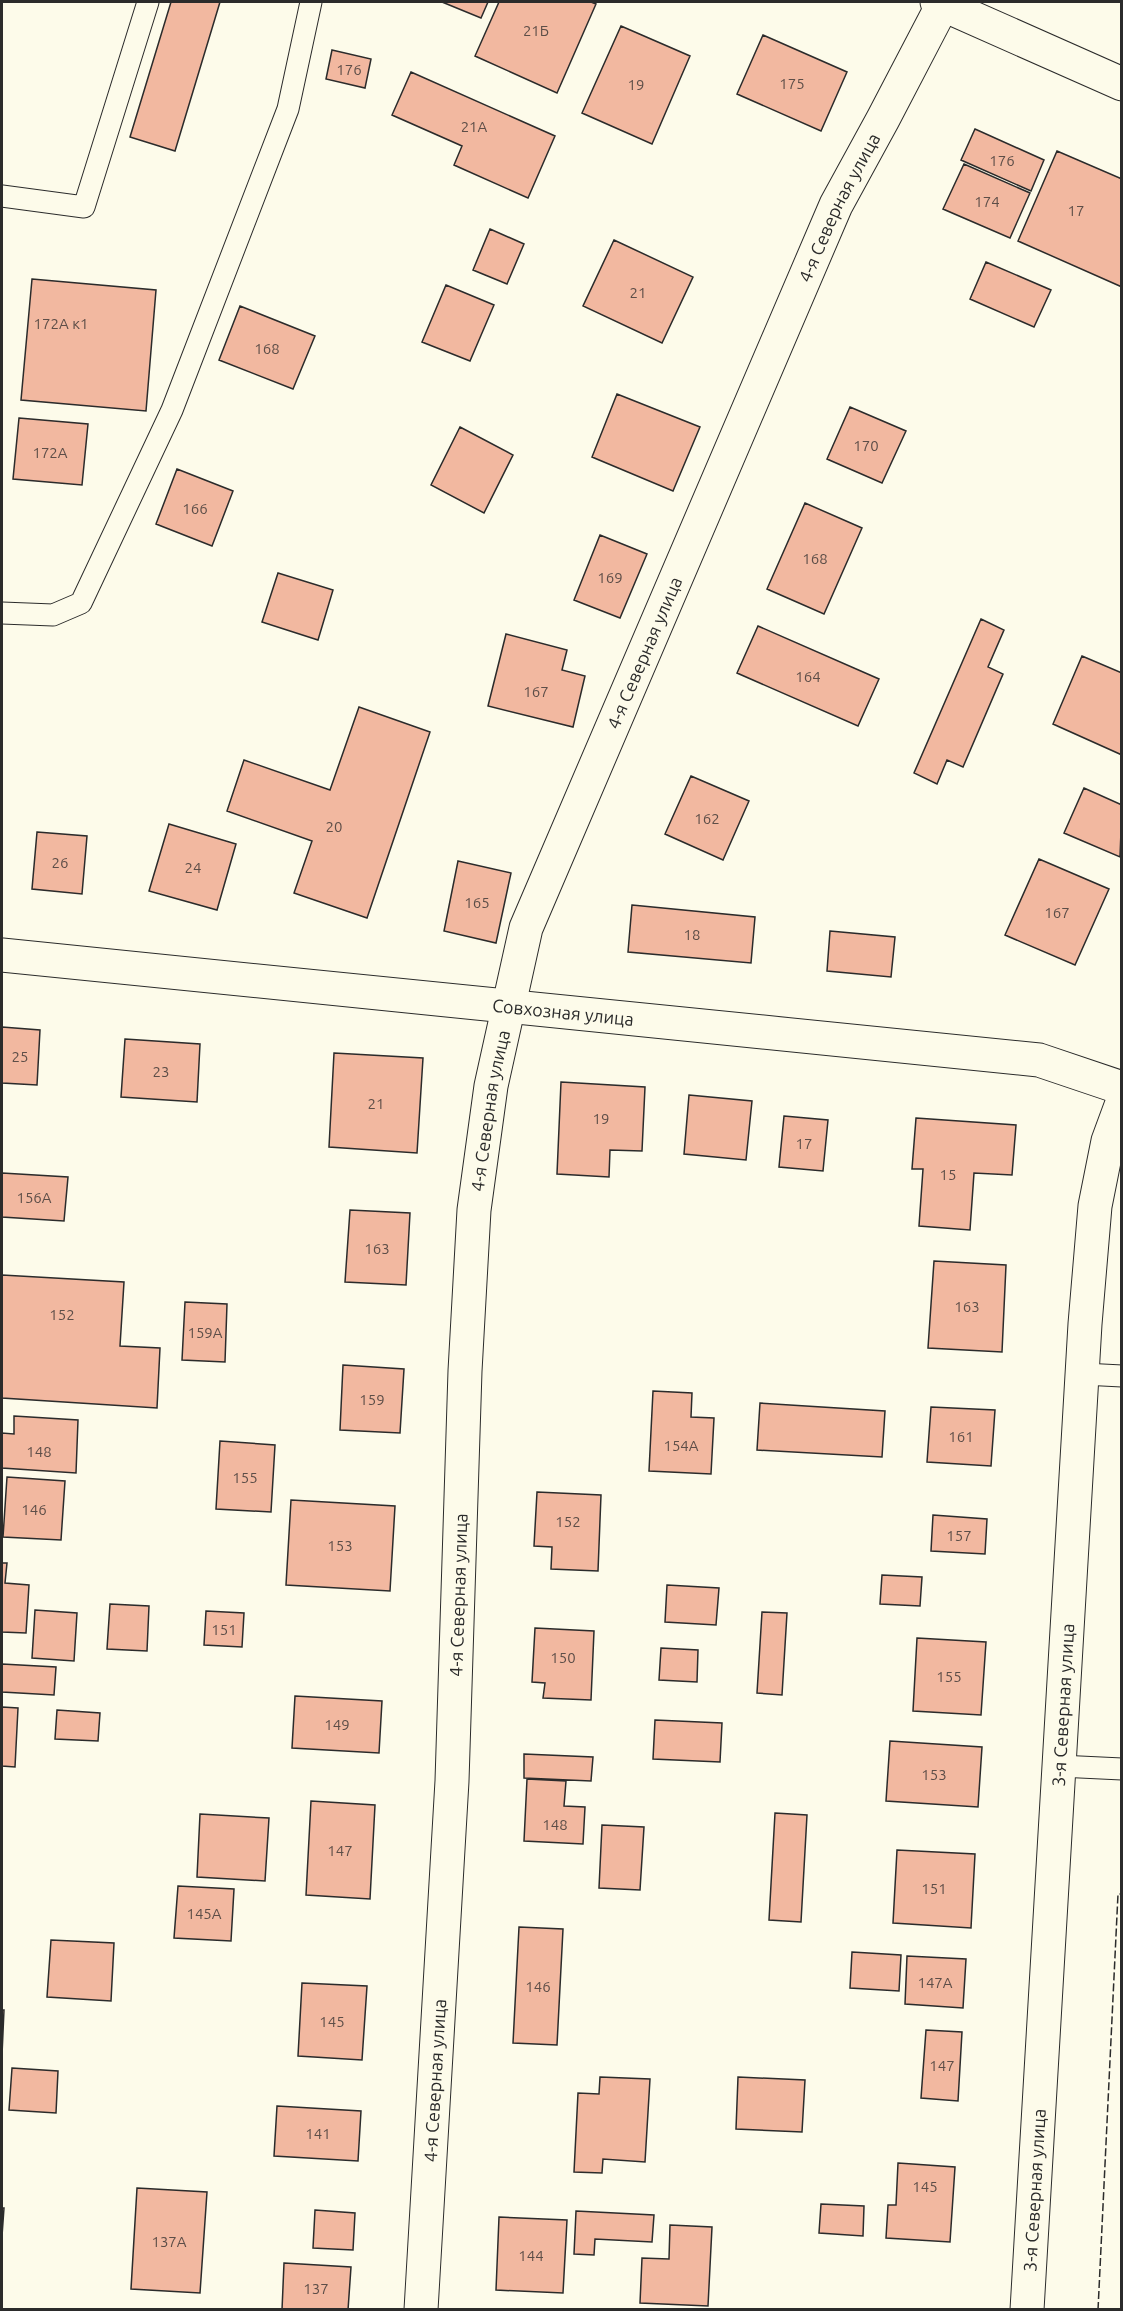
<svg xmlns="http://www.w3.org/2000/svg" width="1123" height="2311" viewBox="0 0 1123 2311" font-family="Ubuntu,sans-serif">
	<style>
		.building { fill: #f2b8a0; stroke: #2b2b2b; stroke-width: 1.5 }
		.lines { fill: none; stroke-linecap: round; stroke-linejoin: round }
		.lane-casing { stroke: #2b2b2b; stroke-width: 23 }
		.street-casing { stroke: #2b2b2b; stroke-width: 35 }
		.secondary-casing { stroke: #2b2b2b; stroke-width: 35 }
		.lane { stroke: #fdfbea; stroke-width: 21 }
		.street { stroke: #fdfbea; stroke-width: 33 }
		.secondary { stroke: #fdfbea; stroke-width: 33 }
		.fence { stroke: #2b2b2b; stroke-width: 1.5; stroke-dasharray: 8 3; stroke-linecap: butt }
		.labels { text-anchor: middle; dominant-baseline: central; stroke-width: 4.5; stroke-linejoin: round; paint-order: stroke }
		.number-label { font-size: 15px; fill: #5d4e48 }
		.street-label { font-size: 18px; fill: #2b2b2b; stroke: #fdfbea }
	</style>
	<rect width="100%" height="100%" fill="#fdfbea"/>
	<path class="building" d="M 171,2 L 220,2 L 175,151 L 130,137 Z
		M 442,2 L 488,2 L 481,18 Z
		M 499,2 L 591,2 L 596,4 L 557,93 L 475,56 Z
		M 621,26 L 690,56 L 652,144 L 582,113 Z
		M 763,35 L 847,72 L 821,131 L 737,94 Z
		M 332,50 L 371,59 L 365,88 L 326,79 Z
		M 411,72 L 555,136 L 528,198 L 454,165 L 462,146 L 392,115 Z
		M 975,129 L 1044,160 L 1031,191 L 961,160 Z
		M 1057,151 L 1122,179 L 1122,287 L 1018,241 Z
		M 964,164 L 1030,193 L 1010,238 L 943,209 Z
		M 490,229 L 524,244 L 507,284 L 473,270 Z
		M 614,240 L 693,277 L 662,343 L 583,306 Z
		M 986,262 L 1051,290 L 1034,327 L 970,299 Z
		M 32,279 L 156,290 L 146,411 L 21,400 Z
		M 446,285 L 494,305 L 470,361 L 422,342 Z
		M 240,306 L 315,336 L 293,389 L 219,360 Z
		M 617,394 L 700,427 L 673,491 L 592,457 Z
		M 850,407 L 906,431 L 882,483 L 827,459 Z
		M 19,418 L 88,424 L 82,485 L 13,479 Z
		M 460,427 L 513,455 L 484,513 L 431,485 Z
		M 177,469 L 233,491 L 212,546 L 156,524 Z
		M 805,503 L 862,528 L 824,614 L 767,589 Z
		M 600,535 L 647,554 L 620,618 L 574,600 Z
		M 278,573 L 333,590 L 318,640 L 262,622 Z
		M 981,619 L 1004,630 L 988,667 L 1003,674 L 963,767 L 947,760 L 937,784 L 914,773 Z
		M 758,626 L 879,679 L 858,726 L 737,673 Z
		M 506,634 L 567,650 L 562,670 L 585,676 L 573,727 L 488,706 Z
		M 1082,656 L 1122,673 L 1122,755 L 1053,724 Z
		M 359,707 L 430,732 L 367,918 L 294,893 L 312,841 L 227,811 L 244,760 L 330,790 Z
		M 691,776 L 749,801 L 723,860 L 665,834 Z
		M 1084,788 L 1122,805 L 1120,857 L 1064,833 Z
		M 169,824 L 236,844 L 217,910 L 149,891 Z
		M 37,832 L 87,836 L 82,894 L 32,889 Z
		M 1039,859 L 1109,889 L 1075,965 L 1005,935 Z
		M 458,861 L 511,873 L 496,943 L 444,931 Z
		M 632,905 L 755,917 L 751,963 L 628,952 Z
		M 830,931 L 895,937 L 891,977 L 827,971 Z
		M 2,1027 L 40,1030 L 37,1085 L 2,1083 Z
		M 125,1039 L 200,1044 L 197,1102 L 121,1097 Z
		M 334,1053 L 423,1058 L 417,1153 L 329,1147 Z
		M 561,1082 L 645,1087 L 642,1151 L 610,1150 L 609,1177 L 557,1174 Z
		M 689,1095 L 752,1101 L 746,1160 L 684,1154 Z
		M 784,1116 L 828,1120 L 823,1171 L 779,1167 Z
		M 916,1118 L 1016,1125 L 1012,1175 L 974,1173 L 970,1230 L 919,1226 L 923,1169 L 912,1169 Z
		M 2,1173 L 68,1177 L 64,1221 L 2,1217 Z
		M 350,1210 L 410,1213 L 406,1285 L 345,1282 Z
		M 934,1261 L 1006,1265 L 1002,1352 L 928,1348 Z
		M 2,1275 L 124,1282 L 120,1346 L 160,1348 L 157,1408 L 2,1398 Z
		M 185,1302 L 227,1304 L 225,1362 L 182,1360 Z
		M 343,1365 L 404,1369 L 400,1433 L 340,1430 Z
		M 653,1391 L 692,1393 L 691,1417 L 714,1418 L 711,1474 L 649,1471 Z
		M 760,1403 L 885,1411 L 882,1457 L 757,1450 Z
		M 931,1407 L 995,1410 L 991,1466 L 927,1462 Z
		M 14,1416 L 78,1420 L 76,1473 L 2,1468 L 2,1433 L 14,1434 Z
		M 220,1441 L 275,1445 L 271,1512 L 216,1509 Z
		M 7,1477 L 65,1481 L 61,1540 L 3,1537 Z
		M 537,1492 L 601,1495 L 598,1571 L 551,1569 L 552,1547 L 534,1546 Z
		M 291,1500 L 395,1506 L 390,1591 L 286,1585 Z
		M 933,1515 L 987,1519 L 985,1554 L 931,1551 Z
		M 2,1563 L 7,1563 L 5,1583 L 29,1585 L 26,1633 L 2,1632 Z
		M 882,1575 L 922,1577 L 920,1606 L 880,1604 Z
		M 667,1585 L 719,1588 L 716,1625 L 665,1622 Z
		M 110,1604 L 149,1606 L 147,1651 L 107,1649 Z
		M 35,1610 L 77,1613 L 74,1661 L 32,1658 Z
		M 206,1611 L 244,1613 L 242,1647 L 204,1645 Z
		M 762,1612 L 787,1613 L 782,1695 L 757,1693 Z
		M 535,1628 L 594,1631 L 591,1700 L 543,1698 L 545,1683 L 532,1682 Z
		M 917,1638 L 986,1642 L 981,1715 L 913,1711 Z
		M 661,1648 L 698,1650 L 697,1682 L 659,1680 Z
		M 2,1664 L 56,1667 L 54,1695 L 2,1692 Z
		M 295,1696 L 382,1701 L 379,1753 L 292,1748 Z
		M 2,1707 L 18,1708 L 15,1767 L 2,1766 Z
		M 57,1710 L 100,1713 L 98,1741 L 55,1739 Z
		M 655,1720 L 722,1723 L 720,1762 L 653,1759 Z
		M 890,1741 L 982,1747 L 978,1807 L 886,1801 Z
		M 524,1754 L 593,1757 L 591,1781 L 524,1778 Z
		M 527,1779 L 566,1781 L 564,1806 L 585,1807 L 583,1844 L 524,1841 Z
		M 311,1801 L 375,1805 L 370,1899 L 306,1895 Z
		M 775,1813 L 807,1815 L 801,1922 L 769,1920 Z
		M 200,1814 L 269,1818 L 265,1881 L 197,1877 Z
		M 602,1825 L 644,1827 L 640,1890 L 599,1888 Z
		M 897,1850 L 975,1854 L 971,1928 L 893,1923 Z
		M 178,1886 L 234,1889 L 231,1941 L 174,1938 Z
		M 519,1927 L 563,1929 L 557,2045 L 513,2043 Z
		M 51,1940 L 114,1943 L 111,2001 L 47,1997 Z
		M 852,1952 L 901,1955 L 899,1991 L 850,1988 Z
		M 907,1956 L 966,1959 L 963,2008 L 905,2004 Z
		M 302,1983 L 367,1986 L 362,2060 L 298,2056 Z
		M 2,2010 L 4,2010 L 2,2055 Z
		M 926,2030 L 962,2032 L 958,2101 L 921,2098 Z
		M 12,2068 L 58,2071 L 56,2113 L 9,2110 Z
		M 600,2077 L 650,2079 L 645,2162 L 603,2159 L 602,2173 L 574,2172 L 578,2093 L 599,2094 Z
		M 738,2077 L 805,2080 L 802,2132 L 736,2129 Z
		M 277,2106 L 361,2111 L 358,2161 L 274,2156 Z
		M 898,2163 L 955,2167 L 950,2242 L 886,2238 L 888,2205 L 896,2205 Z
		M 137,2188 L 207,2192 L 200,2293 L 131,2289 Z
		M 821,2204 L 864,2206 L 863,2236 L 819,2233 Z
		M 2,2208 L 4,2208 L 2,2236 Z
		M 315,2210 L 355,2213 L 353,2250 L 313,2248 Z
		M 576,2211 L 654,2215 L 652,2242 L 595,2239 L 594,2255 L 574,2254 Z
		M 499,2217 L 567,2220 L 563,2293 L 496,2290 Z
		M 670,2225 L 712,2227 L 708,2306 L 640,2303 L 642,2258 L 669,2259 Z
		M 284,2263 L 351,2267 L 348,2310 L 282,2310 Z"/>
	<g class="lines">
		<defs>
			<path id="lane" d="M 2,196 L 84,207 L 148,2
				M 2,613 L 53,615 L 81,603 L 172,410 L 288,109 L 311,2
				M 1083,1374 L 1122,1376
				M 1059,1766 L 1122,1769"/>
			<g id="street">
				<path id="s1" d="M 2,955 L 1039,1060 L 1122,1088"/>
				<path id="s2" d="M 421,2310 L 452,1781 L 465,1371 L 474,1210 L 491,1086 L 526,928 L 836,205 L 883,119 L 943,4"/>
			</g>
			<g id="secondary">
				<path d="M 937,2 L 1122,84"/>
				<path id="s3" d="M 1027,2310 L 1085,1324 L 1095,1206 L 1108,1141 L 1122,1103"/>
			</g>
		</defs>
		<use href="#lane" class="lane-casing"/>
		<use href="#street" class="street-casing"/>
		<use href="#secondary" class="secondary-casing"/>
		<use href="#lane" class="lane"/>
		<use href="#street" class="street"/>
		<use href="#secondary" class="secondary"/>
		<path class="fence" d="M 1098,2310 L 1118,1894 L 1122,1894"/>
	</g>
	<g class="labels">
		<g class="number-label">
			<text x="536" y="30">21Б</text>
			<text x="349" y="69">176</text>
			<text x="792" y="83">175</text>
			<text x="636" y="84">19</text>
			<text x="474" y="126">21А</text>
			<text x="1002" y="160">176</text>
			<text x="987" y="201">174</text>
			<text x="1076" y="210">17</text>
			<text x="638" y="292">21</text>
			<text x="61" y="323">172А к1</text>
			<text x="267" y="348">168</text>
			<text x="866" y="445">170</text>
			<text x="50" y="452">172А</text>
			<text x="195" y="508">166</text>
			<text x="815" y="558">168</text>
			<text x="610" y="577">169</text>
			<text x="808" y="676">164</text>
			<text x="536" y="691">167</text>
			<text x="707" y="818">162</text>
			<text x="334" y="826">20</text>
			<text x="60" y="862">26</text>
			<text x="193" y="867">24</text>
			<text x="477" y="902">165</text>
			<text x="1057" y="912">167</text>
			<text x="692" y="934">18</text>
			<text x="20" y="1056">25</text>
			<text x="161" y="1071">23</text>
			<text x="376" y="1103">21</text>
			<text x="601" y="1118">19</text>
			<text x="804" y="1143">17</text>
			<text x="948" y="1174">15</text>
			<text x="34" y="1197">156А</text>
			<text x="377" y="1248">163</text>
			<text x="967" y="1306">163</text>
			<text x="62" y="1314">152</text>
			<text x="205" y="1332">159А</text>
			<text x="372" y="1399">159</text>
			<text x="961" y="1436">161</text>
			<text x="681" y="1445">154А</text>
			<text x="39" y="1451">148</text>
			<text x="245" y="1477">155</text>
			<text x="34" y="1509">146</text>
			<text x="568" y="1521">152</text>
			<text x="959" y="1535">157</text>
			<text x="340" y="1545">153</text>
			<text x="224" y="1629">151</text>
			<text x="563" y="1657">150</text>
			<text x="949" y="1676">155</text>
			<text x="337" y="1724">149</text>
			<text x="934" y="1774">153</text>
			<text x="555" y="1824">148</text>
			<text x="340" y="1850">147</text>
			<text x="934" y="1888">151</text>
			<text x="204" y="1913">145А</text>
			<text x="935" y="1982">147А</text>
			<text x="538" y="1986">146</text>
			<text x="332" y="2021">145</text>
			<text x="942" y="2065">147</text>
			<text x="318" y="2133">141</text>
			<text x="925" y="2186">145</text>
			<text x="169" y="2241">137А</text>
			<text x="531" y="2255">144</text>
			<text x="316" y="2288">137</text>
		</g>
		<g class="street-label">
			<text stroke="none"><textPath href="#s2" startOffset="2174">4-я Северная улица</textPath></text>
			<text stroke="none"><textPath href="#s2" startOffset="1688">4-я Северная улица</textPath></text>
			<text stroke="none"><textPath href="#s1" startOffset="564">Совхозная улица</textPath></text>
			<text stroke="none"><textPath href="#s2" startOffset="1202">4-я Северная улица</textPath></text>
			<text stroke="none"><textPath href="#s2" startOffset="716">4-я Северная улица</textPath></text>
			<text stroke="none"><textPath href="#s3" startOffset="606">3-я Северная улица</textPath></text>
			<text stroke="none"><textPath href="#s2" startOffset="230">4-я Северная улица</textPath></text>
			<text stroke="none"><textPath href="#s3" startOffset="120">3-я Северная улица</textPath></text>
		</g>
	</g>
	<rect width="1123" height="2311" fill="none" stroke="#2b2b2b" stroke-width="6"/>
</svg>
